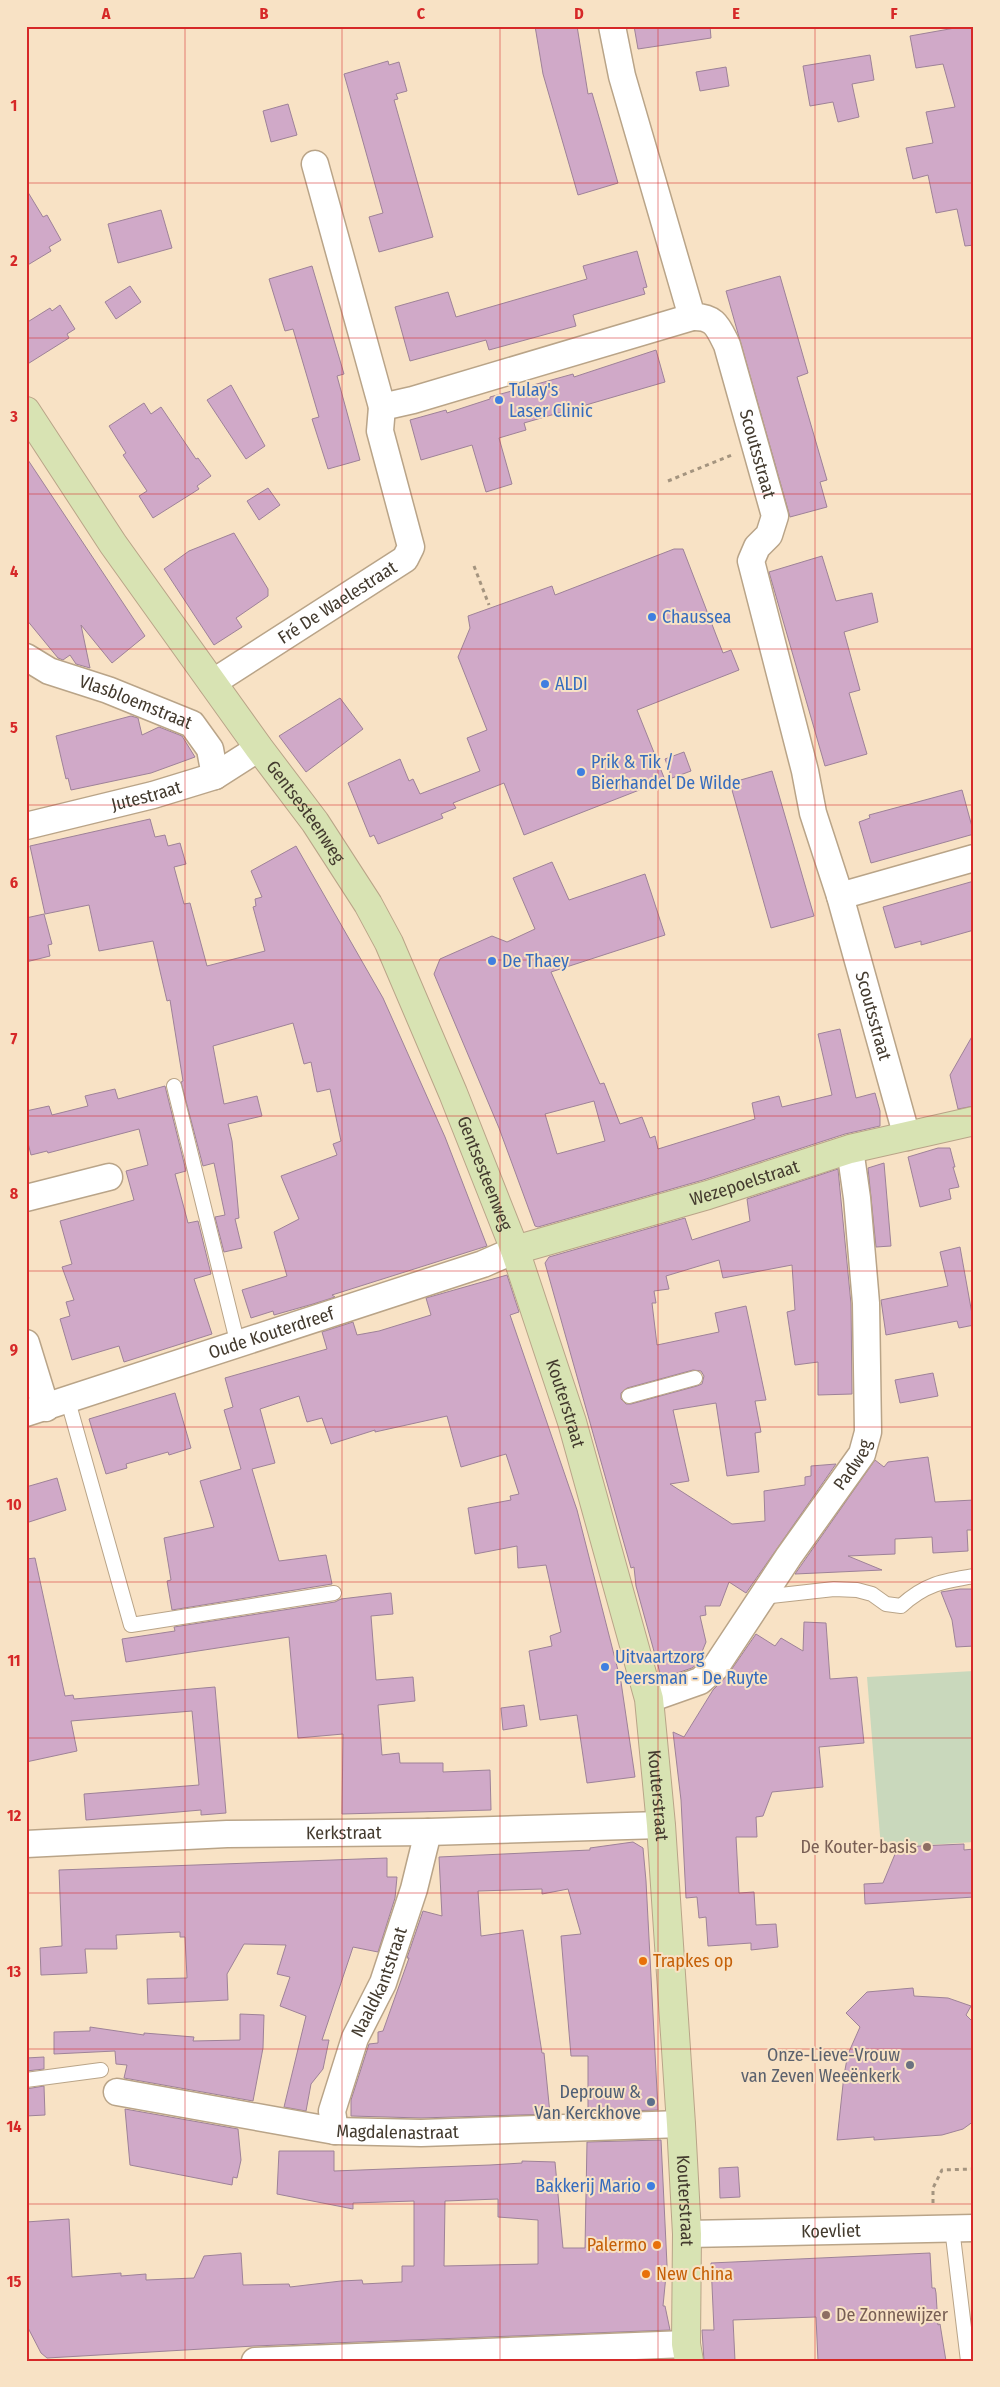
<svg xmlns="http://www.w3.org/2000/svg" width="1000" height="2387" viewBox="0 0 1000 2387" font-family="'Fira Sans Condensed',sans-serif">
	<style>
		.green { fill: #c9d8bc }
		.building { fill: #d0a9c8; stroke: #9e8298; fill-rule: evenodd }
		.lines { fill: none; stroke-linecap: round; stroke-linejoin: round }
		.lane-casing { stroke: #b9a488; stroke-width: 16 }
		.street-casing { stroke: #b9a488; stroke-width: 29 }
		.secondary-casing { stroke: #b9a488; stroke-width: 30 }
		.path { stroke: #a4947f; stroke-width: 3; stroke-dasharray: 4 4; stroke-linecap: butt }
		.lane { stroke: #fff; stroke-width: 14 }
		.street { stroke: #fff; stroke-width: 26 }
		.secondary { stroke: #d8e3b3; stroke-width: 28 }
		.grid { fill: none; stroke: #d62828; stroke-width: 1; stroke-opacity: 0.55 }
		.shop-dot { fill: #3f7fe0; stroke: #f8e2c5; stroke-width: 2 }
		.education-dot { fill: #8d6e63; stroke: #f8e2c5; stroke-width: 2 }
		.food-dot { fill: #e8710a; stroke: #f8e2c5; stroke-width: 2 }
		.worship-dot { fill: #6b7280; stroke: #f8e2c5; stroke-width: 2 }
		.service-dot { fill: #5c6f8a; stroke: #f8e2c5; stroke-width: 2 }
		.labels { text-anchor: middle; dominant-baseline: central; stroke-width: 4; stroke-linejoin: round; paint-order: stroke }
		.shop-label { font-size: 18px; fill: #366cbe; stroke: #f8e2c5; text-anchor: start }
		.street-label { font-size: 18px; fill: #433a2e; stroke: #f8e2c5 }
		.education-label { font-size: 18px; fill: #785e54; stroke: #f8e2c5; text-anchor: end }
		.food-label { font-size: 18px; fill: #c56008; stroke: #f8e2c5; text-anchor: start }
		.worship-label { font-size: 18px; fill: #5b616d; stroke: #f8e2c5; text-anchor: end }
		.service-label { font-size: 18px; fill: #4e5e75; stroke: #f8e2c5; text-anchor: end }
		.neatline { fill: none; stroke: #d62828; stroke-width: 2 }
		.grid-label { font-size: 16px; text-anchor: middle; font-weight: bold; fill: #d62828 }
	</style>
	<rect width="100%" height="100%" fill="#f8e2c5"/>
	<path class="green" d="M 974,1671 L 974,1842 L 881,1848 L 867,1677 Z"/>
	<path class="building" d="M 535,26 L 577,26 L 588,94 L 592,93 L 618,183 L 578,195 L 543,74 Z
		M 634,26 L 710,26 L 711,38 L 638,49 Z
		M 966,26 L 974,26 L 974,245 L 965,246 L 957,209 L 936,213 L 928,175 L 913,179 L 906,148 L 933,143 L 926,112 L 955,107 L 943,64 L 916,68 L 910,36 Z
		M 870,55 L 874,80 L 852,84 L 859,117 L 838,122 L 833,102 L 810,106 L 803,66 Z
		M 388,61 L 389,65 L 399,62 L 407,91 L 396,94 L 398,99 L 394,100 L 433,237 L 379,252 L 369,217 L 383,213 L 344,74 Z
		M 726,67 L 729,86 L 700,91 L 696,72 Z
		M 288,104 L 297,135 L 271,142 L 263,111 Z
		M 26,189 L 43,217 L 47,215 L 61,240 L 49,247 L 51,251 L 26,266 Z
		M 161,210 L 172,248 L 118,263 L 108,224 Z
		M 637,251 L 647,287 L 643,288 L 645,294 L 573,315 L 576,326 L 489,350 L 486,340 L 410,361 L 395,307 L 448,292 L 456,317 L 587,279 L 583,266 Z
		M 312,266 L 344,374 L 337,376 L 360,460 L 328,469 L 312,419 L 319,417 L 293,329 L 285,331 L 269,279 Z
		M 780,276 L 808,373 L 797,377 L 827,480 L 820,482 L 827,507 L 790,517 L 726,291 Z
		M 130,286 L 141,302 L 116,319 L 105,302 Z
		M 60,305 L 75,329 L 67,334 L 69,338 L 26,365 L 26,323 L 50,308 L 52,311 Z
		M 656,350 L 665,382 L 524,423 L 526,430 L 499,438 L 512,484 L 486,492 L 472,445 L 421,460 L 410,420 L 446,410 L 447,413 L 490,399 L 490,397 L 573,374 L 574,377 Z
		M 231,385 L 265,446 L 246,459 L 207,400 Z
		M 144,403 L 151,414 L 161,407 L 196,459 L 198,458 L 211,476 L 197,486 L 199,489 L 153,518 L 139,496 L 147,491 L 123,455 L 126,453 L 109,426 Z
		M 26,457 L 145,636 L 112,663 L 81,625 L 90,668 L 76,664 L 70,655 L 63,660 L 58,658 L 26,619 Z
		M 268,488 L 280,505 L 259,520 L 247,501 Z
		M 234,533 L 268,589 L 268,596 L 236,618 L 242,627 L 214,645 L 164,569 L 189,551 Z
		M 674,549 L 683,549 L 723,653 L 731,650 L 739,670 L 637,710 L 665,780 L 524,835 L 504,783 L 453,803 L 456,808 L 441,814 L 443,818 L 378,844 L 374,835 L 370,837 L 348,783 L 400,759 L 409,781 L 413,779 L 420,794 L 480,771 L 467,738 L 487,730 L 458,657 L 470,628 L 468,616 L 552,586 L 555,595 Z
		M 822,556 L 836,601 L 872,593 L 878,622 L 844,632 L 860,690 L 849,693 L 867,754 L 825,766 L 769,572 Z
		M 340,698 L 363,729 L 306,772 L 279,736 Z
		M 131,716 L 138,718 L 142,735 L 159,727 L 182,736 L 195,757 L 151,773 L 71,790 L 68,778 L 66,779 L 56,736 Z
		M 684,752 L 691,771 L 672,778 L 665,759 Z
		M 772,771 L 814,916 L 771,928 L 730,783 Z
		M 962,790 L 974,834 L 871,863 L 859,822 L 870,818 L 869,815 Z
		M 150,819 L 155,837 L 165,835 L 168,846 L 180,843 L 186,864 L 174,867 L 184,904 L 190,903 L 207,966 L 265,951 L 253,907 L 256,906 L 255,899 L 262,897 L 251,871 L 296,846 L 383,998 L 445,1137 L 487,1246 L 332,1295 L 335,1297 L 313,1304 L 274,1315 L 273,1311 L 251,1318 L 242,1290 L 287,1276 L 274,1232 L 299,1219 L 281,1176 L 337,1155 L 333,1144 L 341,1141 L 330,1089 L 317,1092 L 311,1062 L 304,1064 L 293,1023 L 213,1046 L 224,1104 L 257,1096 L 262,1116 L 228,1124 L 232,1141 L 239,1218 L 235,1219 L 242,1248 L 224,1252 L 215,1217 L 225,1215 L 214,1163 L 203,1166 L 181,1082 L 183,1081 L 170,1000 L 167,1001 L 153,941 L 99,951 L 89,905 L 45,914 L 30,846 Z
		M 552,862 L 569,900 L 645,874 L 665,935 L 551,972 L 600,1084 L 604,1083 L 620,1124 L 642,1117 L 650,1138 L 655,1136 L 658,1149 L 755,1119 L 752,1103 L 779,1096 L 782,1107 L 832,1095 L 818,1034 L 840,1029 L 856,1098 L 875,1093 L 880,1111 L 880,1126 L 845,1134 L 703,1180 L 538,1227 L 535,1226 L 499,1128 L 434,974 L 440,959 L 492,936 L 507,942 L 535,929 L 513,878 ZM 594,1101 L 605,1141 L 557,1154 L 545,1114 Z
		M 974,881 L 974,930 L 921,945 L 921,941 L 895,948 L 883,907 Z
		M 44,914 L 52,944 L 48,945 L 50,956 L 26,962 L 26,918 Z
		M 974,1033 L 974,1106 L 958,1109 L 950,1075 Z
		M 165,1086 L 186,1171 L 175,1174 L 188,1223 L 198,1221 L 211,1274 L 194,1279 L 212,1334 L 124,1362 L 119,1346 L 72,1360 L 60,1319 L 70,1316 L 66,1302 L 74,1300 L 62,1267 L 72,1264 L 60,1221 L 134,1200 L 126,1171 L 148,1165 L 139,1129 L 48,1153 L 47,1151 L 31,1155 L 26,1135 L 26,1111 L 49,1106 L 52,1115 L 88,1106 L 85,1096 L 115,1089 L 118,1099 Z
		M 938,1148 L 950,1148 L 955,1167 L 953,1167 L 959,1187 L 949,1189 L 951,1199 L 920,1207 L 908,1157 Z
		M 884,1163 L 891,1246 L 876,1247 L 868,1168 Z
		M 838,1169 L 851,1304 L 852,1394 L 818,1395 L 818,1362 L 795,1365 L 787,1312 L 795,1310 L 792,1265 L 723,1278 L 719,1260 L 666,1276 L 669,1289 L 654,1291 L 656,1303 L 652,1303 L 657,1345 L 719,1332 L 715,1313 L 746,1306 L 766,1400 L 755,1401 L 761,1432 L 755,1433 L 759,1472 L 727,1476 L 716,1403 L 673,1410 L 689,1481 L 670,1484 L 732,1524 L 765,1521 L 764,1491 L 805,1485 L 805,1477 L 811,1476 L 811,1466 L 836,1464 L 746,1593 L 729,1582 L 720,1606 L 705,1606 L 706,1615 L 700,1616 L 706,1642 L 697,1664 L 692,1668 L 665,1677 L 660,1673 L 636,1586 L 634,1567 L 631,1568 L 545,1263 L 549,1257 L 685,1218 L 692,1240 L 750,1221 L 747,1199 ZM 693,1370 L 701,1371 L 704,1376 L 702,1384 L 697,1386 L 631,1404 L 626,1404 L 621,1399 L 621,1393 L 627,1388 Z
		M 960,1247 L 974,1325 L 959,1328 L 957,1321 L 886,1335 L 881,1300 L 948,1286 L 940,1252 Z
		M 507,1275 L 519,1312 L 510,1315 L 577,1510 L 621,1682 L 635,1777 L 587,1783 L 577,1715 L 540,1720 L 529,1651 L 552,1646 L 550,1636 L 561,1632 L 546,1565 L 518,1568 L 517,1546 L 475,1554 L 468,1508 L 511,1500 L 510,1496 L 519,1494 L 506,1454 L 461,1467 L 447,1416 L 375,1432 L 375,1430 L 331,1444 L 322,1418 L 307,1422 L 299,1396 L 260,1409 L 275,1463 L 252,1469 L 279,1561 L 326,1555 L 332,1584 L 172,1610 L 167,1581 L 171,1580 L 164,1538 L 214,1527 L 200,1481 L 241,1469 L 224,1410 L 233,1407 L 225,1378 L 327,1349 L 322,1332 L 353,1322 L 357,1335 L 379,1331 L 431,1315 L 426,1298 Z
		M 933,1373 L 938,1396 L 900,1403 L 895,1380 Z
		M 175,1393 L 191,1448 L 169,1455 L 168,1452 L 126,1464 L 127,1468 L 106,1474 L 89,1419 Z
		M 928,1457 L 935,1502 L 974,1500 L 974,1530 L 967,1530 L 968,1551 L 933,1553 L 932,1537 L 895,1539 L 895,1554 L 848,1556 L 882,1570 L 795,1574 L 875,1460 L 884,1467 L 888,1462 Z
		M 57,1478 L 66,1510 L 26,1523 L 26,1487 Z
		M 35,1558 L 65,1696 L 73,1695 L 74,1699 L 215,1687 L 226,1813 L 201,1815 L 201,1810 L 86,1820 L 84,1794 L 199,1785 L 192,1711 L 71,1721 L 77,1751 L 26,1762 L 26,1559 Z
		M 960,1589 L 974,1589 L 974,1646 L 956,1647 L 952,1620 L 941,1592 Z
		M 391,1593 L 393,1614 L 371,1616 L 376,1680 L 413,1677 L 415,1701 L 378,1705 L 382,1755 L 399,1753 L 400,1763 L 443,1763 L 443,1772 L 490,1770 L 491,1810 L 342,1814 L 343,1734 L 298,1738 L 289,1637 L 126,1662 L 122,1639 L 175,1631 L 174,1627 L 335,1602 L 341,1599 Z
		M 804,1622 L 826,1623 L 830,1679 L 857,1677 L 864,1743 L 819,1747 L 823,1787 L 772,1792 L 763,1816 L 756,1817 L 757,1837 L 736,1837 L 739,1893 L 754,1892 L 756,1925 L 776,1924 L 778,1947 L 751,1950 L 751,1943 L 708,1946 L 706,1917 L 699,1918 L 697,1897 L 686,1898 L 681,1800 L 673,1732 L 684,1737 L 713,1690 L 727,1676 L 756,1634 L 775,1646 L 781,1638 L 803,1651 Z
		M 524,1705 L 527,1726 L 503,1730 L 501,1708 Z
		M 633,1842 L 643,1848 L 646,1881 L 658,2110 L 588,2112 L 588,2056 L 571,2056 L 561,1936 L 581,1934 L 568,1889 L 542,1894 L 542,1889 L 478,1891 L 481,1936 L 523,1930 L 542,2053 L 544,2053 L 550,2114 L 421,2118 L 351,2116 L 351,2100 L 369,2044 L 378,2043 L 378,2032 L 383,2031 L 409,1958 L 407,1958 L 423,1911 L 442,1916 L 439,1857 L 590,1850 L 590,1848 Z
		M 964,1844 L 964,1850 L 974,1849 L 974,1897 L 865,1904 L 864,1884 L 883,1883 L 898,1847 Z
		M 387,1858 L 387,1877 L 397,1877 L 395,1898 L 378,1952 L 353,1947 L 322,2040 L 329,2040 L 323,2069 L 311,2084 L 306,2111 L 284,2107 L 306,2016 L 280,2006 L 290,1977 L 277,1974 L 286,1945 L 244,1944 L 227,1974 L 228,2000 L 148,2004 L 147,1979 L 187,1978 L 185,1937 L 180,1937 L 180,1932 L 116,1935 L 117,1949 L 85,1949 L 87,1973 L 41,1975 L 40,1948 L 62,1946 L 59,1870 Z
		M 913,1988 L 914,1996 L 948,1998 L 971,2006 L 966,2015 L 974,2023 L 974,2121 L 963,2129 L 942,2135 L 874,2140 L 874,2137 L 837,2140 L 844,2075 L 848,2054 L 860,2027 L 846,2013 L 867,1992 Z
		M 240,2014 L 264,2015 L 263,2048 L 253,2101 L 124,2078 L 127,2065 L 116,2064 L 115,2051 L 54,2054 L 54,2032 L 90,2031 L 90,2027 L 144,2035 L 144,2033 L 194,2037 L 193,2041 L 240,2040 Z
		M 44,2057 L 44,2069 L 26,2071 L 26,2058 Z
		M 44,2086 L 45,2115 L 26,2116 L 26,2089 Z
		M 125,2109 L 238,2129 L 241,2160 L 237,2178 L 233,2177 L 232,2185 L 130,2165 Z
		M 661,2140 L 667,2265 L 663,2306 L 665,2306 L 670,2330 L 254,2346 L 47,2358 L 41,2353 L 26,2324 L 26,2222 L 69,2219 L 72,2277 L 121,2273 L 121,2276 L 146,2274 L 146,2280 L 194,2278 L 204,2256 L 241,2253 L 243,2285 L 289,2284 L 290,2287 L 341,2281 L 362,2280 L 363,2284 L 402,2282 L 402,2266 L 414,2266 L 414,2201 L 353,2203 L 353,2209 L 277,2194 L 279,2151 L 334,2151 L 334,2171 L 490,2165 L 522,2163 L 522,2161 L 555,2162 L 563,2248 L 585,2248 L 587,2142 ZM 498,2199 L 498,2217 L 538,2220 L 538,2264 L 444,2266 L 445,2201 Z
		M 738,2167 L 740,2197 L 720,2198 L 719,2168 Z
		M 930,2253 L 932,2288 L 935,2288 L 936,2293 L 938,2325 L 940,2324 L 946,2361 L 818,2361 L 816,2317 L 733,2320 L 735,2361 L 704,2361 L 702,2330 L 714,2330 L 711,2263 Z"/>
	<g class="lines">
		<defs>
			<path id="lane" d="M 174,1086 L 238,1345
				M 629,1396 L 695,1378
				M 68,1401 L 131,1625 L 334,1593
				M 762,1597 L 834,1589 L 857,1590 L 872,1594 L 886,1604 L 901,1606 C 925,1584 943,1581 974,1576
				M 26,2080 L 101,2070
				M 952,2228 L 968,2361"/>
			<g id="street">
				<path id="s1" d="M 612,26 L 622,76 L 692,317 C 715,316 718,327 727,345 L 775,516 L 769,535 L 757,547 L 751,561 L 805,771 L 813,813 L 840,896 L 907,1137"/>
				<path d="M 315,164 L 382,407"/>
				<path id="s2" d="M 26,657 L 49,671 L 108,690 L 192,724 L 210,749 L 215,776"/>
				<path id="s3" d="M 212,683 L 405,559 L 411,547 L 380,431 L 382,407 L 413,400 L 692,317"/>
				<path id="s4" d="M 26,826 L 153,795 L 215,776 L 259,748"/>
				<path d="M 840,896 L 974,858"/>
				<path d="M 26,1198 L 109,1177"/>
				<path d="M 26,1343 L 46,1408"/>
				<path id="s5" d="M 26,1413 L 483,1264 L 515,1250"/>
				<path id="s6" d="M 649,1699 L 700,1681 L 715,1668 L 789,1556 L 862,1454 L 868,1432 L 866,1303 L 857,1198 L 850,1149"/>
				<path id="s7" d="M 26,1844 L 227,1834 L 428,1832 L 661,1825"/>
				<path id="s8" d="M 117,2092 L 335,2131 L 421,2133 L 681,2124"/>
				<path id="s9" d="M 335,2131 L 332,2111 L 355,2038 L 383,1983 L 414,1889 L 428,1832"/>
				<path id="s10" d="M 687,2234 L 974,2228"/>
				<path d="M 255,2361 L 686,2344"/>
			</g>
			<g id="secondary">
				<path id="s11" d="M 26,411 L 113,544 L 259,748 L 315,822 L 368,904 L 389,943 L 453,1093 L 515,1250 L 572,1422 L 649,1699 L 661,1825 L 681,2124 L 687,2234 L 686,2344 L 689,2361"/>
				<path id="s12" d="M 515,1250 L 708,1195 L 850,1149 L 974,1121"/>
			</g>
		</defs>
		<use href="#lane" class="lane-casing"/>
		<use href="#street" class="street-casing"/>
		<use href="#secondary" class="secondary-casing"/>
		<path class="path" d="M 668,481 L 732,455
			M 474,566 L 489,605
			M 933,2203 L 933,2188 L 942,2170 L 974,2169"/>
		<use href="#lane" class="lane"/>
		<use href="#street" class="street"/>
		<use href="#secondary" class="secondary"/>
	</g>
	<path class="grid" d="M 185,26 L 185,2361M 342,26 L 342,2361M 500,26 L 500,2361M 658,26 L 658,2361M 815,26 L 815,2361M 26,183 L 974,183M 26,338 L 974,338M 26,494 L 974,494M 26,649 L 974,649M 26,805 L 974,805M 26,960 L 974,960M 26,1116 L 974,1116M 26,1271 L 974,1271M 26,1427 L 974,1427M 26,1582 L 974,1582M 26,1738 L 974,1738M 26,1893 L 974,1893M 26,2049 L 974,2049M 26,2204 L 974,2204"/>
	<g class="shop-dot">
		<circle cx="499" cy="400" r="5"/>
		<circle cx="652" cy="617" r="5"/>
		<circle cx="545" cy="684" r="5"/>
		<circle cx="581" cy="772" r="5"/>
		<circle cx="492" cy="961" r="5"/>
		<circle cx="605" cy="1667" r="5"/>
		<circle cx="651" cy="2186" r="5"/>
	</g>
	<g class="education-dot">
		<circle cx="927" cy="1847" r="5"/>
		<circle cx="826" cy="2315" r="5"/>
	</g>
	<g class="food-dot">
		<circle cx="643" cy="1961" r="5"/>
		<circle cx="657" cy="2245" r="5"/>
		<circle cx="646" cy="2274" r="5"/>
	</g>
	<circle class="worship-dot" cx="910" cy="2065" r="5"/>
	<circle class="service-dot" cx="651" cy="2102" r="5"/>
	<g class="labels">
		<g class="shop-label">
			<text x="509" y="390">Tulay's<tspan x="509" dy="21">Laser Clinic</tspan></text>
			<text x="662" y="617">Chaussea</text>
			<text x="555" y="684">ALDI</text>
			<text x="591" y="762">Prik &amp; Tik /<tspan x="591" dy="21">Bierhandel De Wilde</tspan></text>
			<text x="502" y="961">De Thaey</text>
			<text x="615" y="1657">Uitvaartzorg<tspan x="615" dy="21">Peersman - De Ruyte</tspan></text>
			<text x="641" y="2186" text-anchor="end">Bakkerij Mario</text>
		</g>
		<g class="street-label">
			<text stroke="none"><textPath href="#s1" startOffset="464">Scoutsstraat</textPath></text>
			<text stroke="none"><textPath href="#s3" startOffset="149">Fré De Waelestraat</textPath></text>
			<text stroke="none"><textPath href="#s2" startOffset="119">Vlasbloemstraat</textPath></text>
			<text stroke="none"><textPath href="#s4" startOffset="124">Jutestraat</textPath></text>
			<text stroke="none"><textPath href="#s11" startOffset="489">Gentsesteenweg</textPath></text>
			<text stroke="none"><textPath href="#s1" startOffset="1052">Scoutsstraat</textPath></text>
			<text stroke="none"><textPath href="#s11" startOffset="894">Gentsesteenweg</textPath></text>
			<text stroke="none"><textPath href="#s12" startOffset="239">Wezepoelstraat</textPath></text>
			<text stroke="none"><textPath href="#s5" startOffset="258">Oude Kouterdreef</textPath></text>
			<text stroke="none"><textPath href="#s11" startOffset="1138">Kouterstraat</textPath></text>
			<text stroke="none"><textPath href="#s6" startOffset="320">Padweg</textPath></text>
			<text stroke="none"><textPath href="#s11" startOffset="1542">Kouterstraat</textPath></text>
			<text stroke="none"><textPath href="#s7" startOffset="318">Kerkstraat</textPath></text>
			<text stroke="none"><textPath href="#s9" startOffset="158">Naaldkantstraat</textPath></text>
			<text stroke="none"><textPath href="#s8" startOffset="284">Magdalenastraat</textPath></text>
			<text stroke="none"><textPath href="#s11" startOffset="1948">Kouterstraat</textPath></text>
			<text stroke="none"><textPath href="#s10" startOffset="144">Koevliet</textPath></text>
		</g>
		<g class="education-label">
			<text x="917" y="1847">De Kouter-basis</text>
			<text x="836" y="2315" text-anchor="start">De Zonnewijzer</text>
		</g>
		<g class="food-label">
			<text x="653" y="1961">Trapkes op</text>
			<text x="647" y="2245" text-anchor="end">Palermo</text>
			<text x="656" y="2274">New China</text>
		</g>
		<g class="worship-label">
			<text x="900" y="2055">Onze-Lieve-Vrouw<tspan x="900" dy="21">van Zeven Weeënkerk</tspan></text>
		</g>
		<g class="service-label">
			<text x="641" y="2092">Deprouw &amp;<tspan x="641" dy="21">Van Kerckhove</tspan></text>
		</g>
	</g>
	<rect width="1000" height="2387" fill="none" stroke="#f8e2c5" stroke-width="55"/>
	<rect x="28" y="28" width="944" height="2332" class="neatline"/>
	<g class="grid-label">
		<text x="106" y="19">A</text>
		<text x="264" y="19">B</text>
		<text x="421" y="19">C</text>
		<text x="579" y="19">D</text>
		<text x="736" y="19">E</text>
		<text x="894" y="19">F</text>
		<text x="14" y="111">1</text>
		<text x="14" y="266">2</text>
		<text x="14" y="422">3</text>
		<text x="14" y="577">4</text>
		<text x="14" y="733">5</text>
		<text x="14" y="888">6</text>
		<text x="14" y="1044">7</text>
		<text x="14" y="1199">8</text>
		<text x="14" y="1355">9</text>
		<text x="14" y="1510">10</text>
		<text x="14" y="1666">11</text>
		<text x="14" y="1821">12</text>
		<text x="14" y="1977">13</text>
		<text x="14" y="2132">14</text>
		<text x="14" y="2287">15</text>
	</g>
</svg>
